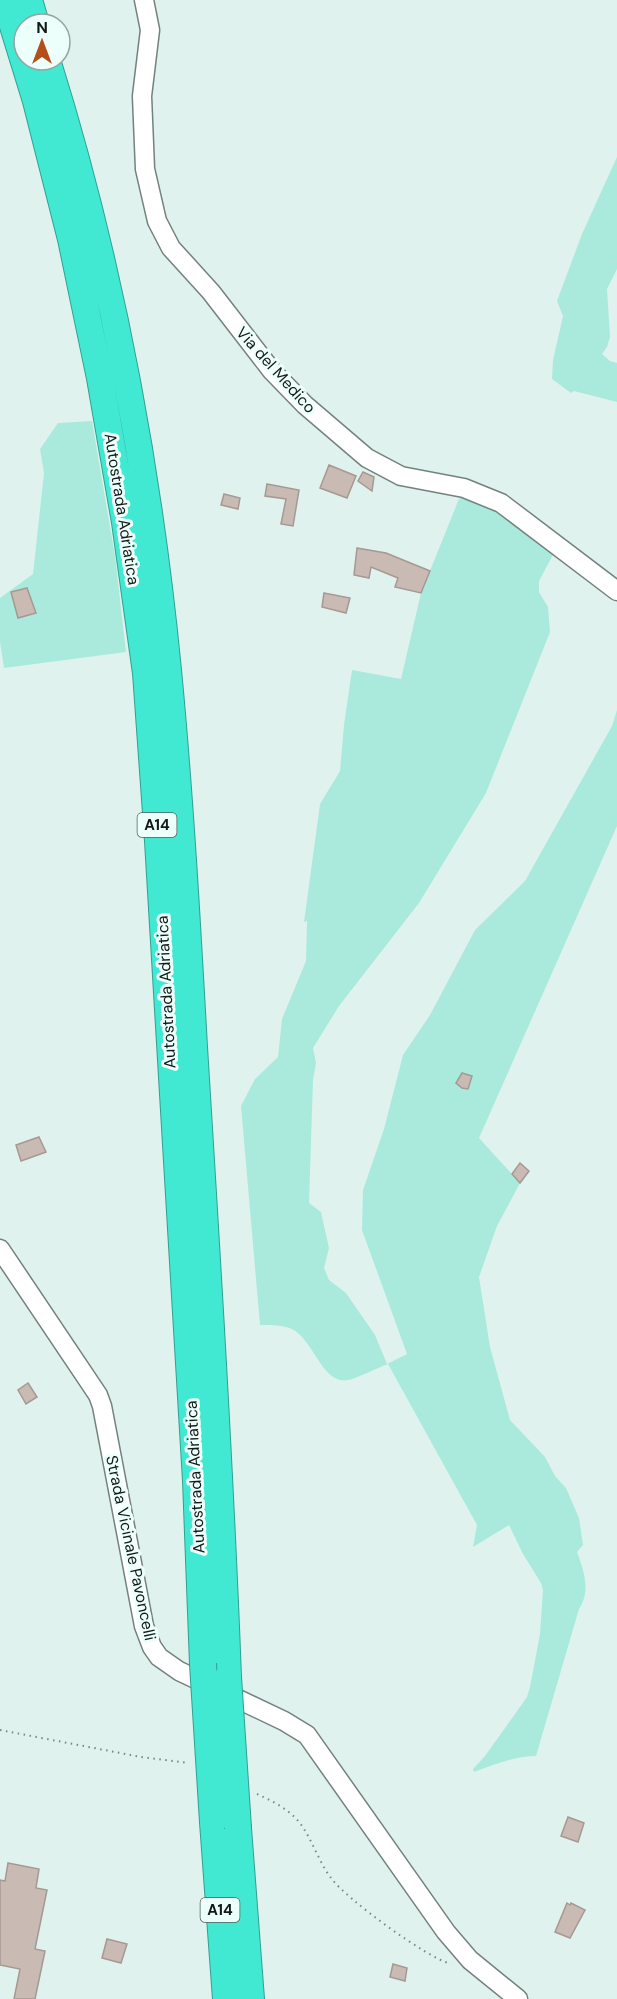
<svg xmlns="http://www.w3.org/2000/svg" width="617" height="1999" viewBox="0 0 617 1999" font-family="'DM Sans',sans-serif">
	<style>
		.green { fill: #a9eadd }
		.building { fill: #c9bab4; stroke: #a69892; stroke-width: 1.5 }
		.lines { fill: none; stroke-linecap: round; stroke-linejoin: round }
		.minor-casing { stroke: #73827f; stroke-width: 21 }
		.highway-casing { stroke: #32a091; stroke-width: 28 }
		.path { stroke: #7b8785; stroke-width: 2; stroke-dasharray: 1.5 4.5; stroke-linecap: butt }
		.minor { stroke: #fff; stroke-width: 18 }
		.highway { stroke: #42e9d2; stroke-width: 26 }
		.highway-bridge-casing { stroke: #32a091; stroke-width: 28; stroke-linecap: butt }
		.highway-bridge { stroke: #42e9d2; stroke-width: 26 }
		.labels { text-anchor: middle; dominant-baseline: central; stroke-width: 6; stroke-linejoin: round; paint-order: stroke }
		.shield { fill: #edfffb; stroke: #545e5c; stroke-width: 1.5 }
		.shield-label { font-size: 15px; font-weight: bold; fill: #131918 }
		.street-label { font-size: 16px; fill: #131918; stroke: #edfffb }
	</style>
	<rect width="100%" height="100%" fill="#e0f2ee"/>
	<path class="green" d="M 617,157 L 617,269 L 607,289 L 610,337 L 607,347 L 602,354 L 610,361 L 617,363 L 617,402 L 574,391 L 571,393 L 552,379 L 553,360 L 563,316 L 557,301 L 582,234 Z
		M 92,421 L 115,556 L 126,652 L 4,668 L 0,642 L 0,598 L 33,574 L 44,473 L 40,449 L 58,423 Z
		M 461,494 L 490,504 L 555,551 L 539,581 L 539,592 L 548,607 L 550,632 L 486,793 L 419,903 L 339,1006 L 313,1048 L 316,1063 L 313,1080 L 309,1203 L 321,1212 L 329,1248 L 324,1268 L 329,1280 L 346,1293 L 375,1335 L 387,1364 L 407,1354 L 362,1230 L 363,1190 L 384,1129 L 403,1055 L 430,1015 L 475,930 L 525,881 L 612,726 L 617,710 L 617,826 L 479,1138 L 520,1183 L 497,1226 L 479,1277 L 490,1347 L 510,1420 L 545,1457 L 555,1476 L 566,1488 L 579,1518 L 583,1545 L 577,1552 C 584,1571 591,1591 579,1609 L 536,1756 C 515,1756 493,1765 474,1772 L 473,1769 L 485,1756 L 527,1697 L 530,1687 L 540,1634 L 543,1590 L 541,1583 L 523,1554 L 509,1525 L 473,1547 L 477,1525 L 388,1364 C 377,1368 358,1378 348,1380 C 322,1385 314,1340 292,1329 C 283,1325 270,1325 260,1325 L 241,1106 L 255,1079 L 278,1057 L 282,1019 L 306,961 L 307,921 L 304,922 L 320,804 L 340,771 L 344,725 L 352,670 L 401,679 L 421,593 Z"/>
	<path class="building" d="M 329,465 L 356,476 L 347,498 L 320,488 Z
		M 363,472 L 374,477 L 372,491 L 358,481 Z
		M 267,484 L 299,490 L 293,526 L 281,524 L 286,499 L 265,496 Z
		M 224,494 L 240,498 L 238,509 L 221,505 Z
		M 357,548 L 386,553 L 430,571 L 421,593 L 395,587 L 398,578 L 371,567 L 369,578 L 354,575 Z
		M 27,588 L 36,613 L 18,618 L 11,592 Z
		M 324,593 L 350,598 L 346,613 L 322,607 Z
		M 462,1073 L 472,1076 L 468,1089 L 462,1088 L 456,1083 Z
		M 39,1137 L 46,1152 L 21,1161 L 16,1145 Z
		M 520,1163 L 529,1171 L 520,1183 L 512,1174 Z
		M 28,1383 L 37,1397 L 26,1404 L 18,1390 Z
		M 568,1817 L 584,1823 L 578,1842 L 561,1836 Z
		M 8,1863 L 39,1869 L 36,1888 L 47,1890 L 35,1949 L 45,1951 L 35,1999 L 14,1999 L 20,1969 L 0,1965 L 0,1880 L 5,1881 Z
		M 567,1903 L 570,1905 L 571,1903 L 585,1910 L 570,1938 L 555,1932 Z
		M 107,1939 L 127,1944 L 121,1963 L 102,1958 Z
		M 393,1964 L 407,1968 L 405,1981 L 390,1977 Z"/>
	<g class="lines">
		<defs>
			<path id="minor" d="M 144,0 L 150,30 L 142,96 L 145,169 L 157,221 L 171,248 L 211,292 L 272,371 L 305,405 L 367,458 L 401,476 L 464,488 L 501,503 L 617,591
				M 0,1249 L 98,1395 L 102,1406 L 144,1626 L 152,1647 L 159,1657 L 179,1671 L 284,1721 L 307,1735 L 446,1932 L 470,1960 L 518,1999"/>
			<path id="highway" d="M 5,0 L 36,101 L 71,239 L 100,378 L 125,522 L 146,673 L 158,841 L 196,1481 L 203,1664
				M 29,0 L 36,24
				M 47,60 C 109,258 148,464 168,670 C 180,796 187,921 194,1047 C 207,1257 220,1467 228,1677
				M 213,1822 L 226,1999
				M 238,1828 L 251,1999"/>
		</defs>
		<use href="#minor" class="minor-casing"/>
		<use href="#highway" class="highway-casing"/>
		<path class="path" d="M 0,1730 L 141,1757 L 189,1763
			M 257,1794 C 274,1802 291,1810 302,1826 C 313,1842 319,1862 331,1878 C 345,1898 427,1958 451,1964"/>
		<use href="#minor" class="minor"/>
		<use href="#highway" class="highway"/>
		<defs>
			<path id="highway-bridge" d="M 203,1664 L 213,1822
				M 228,1677 L 238,1828"/>
		</defs>
		<use href="#highway-bridge" class="highway-bridge-casing"/>
		<use href="#highway-bridge" class="highway-bridge"/>
	</g>
	<g class="labels">
		<g class="shield">
			<rect x="137.5" y="813" width="39" height="24" rx="4.5"/>
			<rect x="200.5" y="1898" width="39" height="24" rx="4.5"/>
		</g>
		<g class="shield-label">
			<text x="157" y="825">A14</text>
			<text x="220" y="1910">A14</text>
		</g>
		<g class="street-label">
			<text transform="translate(276 370) rotate(48)">Via del Medico</text>
			<text transform="translate(122 509) rotate(81)">Autostrada Adriatica</text>
			<text transform="translate(166 992) rotate(-93)">Autostrada Adriatica</text>
			<text transform="translate(195 1477) rotate(-93)">Autostrada Adriatica</text>
			<text transform="translate(131 1548) rotate(78)">Strada Vicinale Pavoncelli</text>
		</g>
	</g>
	<g transform="translate(42 42)"><circle r="28" fill="#edfffb" stroke="#96a3a0" stroke-width="1.5"/>
	<path d="M0-4.5L10 22L0 15L-10 22Z" fill="#b34f1b"/>
	<text y="-9" font-size="16" font-weight="bold" text-anchor="middle" fill="#131918">N</text>
	</g>
</svg>
